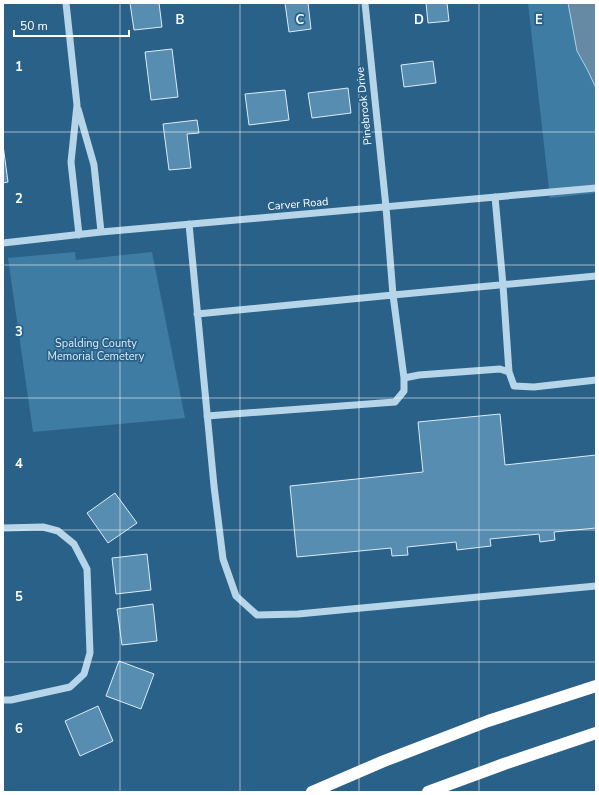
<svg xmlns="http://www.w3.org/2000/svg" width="599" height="795" viewBox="0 0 599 795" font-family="'Nunito Sans',sans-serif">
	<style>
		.green { fill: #3f7ca4 }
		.water { fill: #668aa3; stroke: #acd1e8 }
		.building { fill: #568db1; stroke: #dbebf7 }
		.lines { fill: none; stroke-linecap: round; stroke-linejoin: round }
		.minor { stroke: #b7d5e8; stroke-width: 7 }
		.highway { stroke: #fff; stroke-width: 12 }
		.grid { fill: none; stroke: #fff; stroke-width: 1; stroke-opacity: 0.55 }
		.labels { text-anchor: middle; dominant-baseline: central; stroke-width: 3.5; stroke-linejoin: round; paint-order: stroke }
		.street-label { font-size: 11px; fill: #fff; stroke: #2a6188 }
		.park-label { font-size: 11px; fill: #dbebf7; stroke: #2a6188 }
		.grid-label { font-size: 13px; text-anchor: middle; font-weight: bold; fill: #fff; stroke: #2a6188; stroke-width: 3.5; stroke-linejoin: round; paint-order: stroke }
	</style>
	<rect width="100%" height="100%" fill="#2a6188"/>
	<path class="green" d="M 528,3 L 596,3 L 596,193 L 550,198 Z
		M 75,252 L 76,260 L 152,252 L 185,418 L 33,432 L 8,258 Z"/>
	<path class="water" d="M 568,3 L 596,3 L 596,88 L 587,69 L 577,51 Z"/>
	<path class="building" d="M 130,3 L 159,3 L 162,27 L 134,30 Z
		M 285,3 L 308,3 L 311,29 L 289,32 Z
		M 426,3 L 447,3 L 449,21 L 428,23 Z
		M 172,49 L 178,97 L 151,100 L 145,52 Z
		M 433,61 L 436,83 L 404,87 L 401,65 Z
		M 348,88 L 351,113 L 312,118 L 308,93 Z
		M 285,90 L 289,120 L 249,125 L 245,94 Z
		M 197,120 L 199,133 L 187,134 L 191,168 L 169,170 L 163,124 Z
		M 3,145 L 8,182 L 3,183 Z
		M 500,414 L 505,465 L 596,455 L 596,528 L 554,532 L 555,540 L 540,542 L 539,534 L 490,539 L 491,546 L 457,550 L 456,542 L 407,547 L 408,555 L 392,556 L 391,548 L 297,557 L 290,486 L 423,472 L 418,422 Z
		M 115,493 L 137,523 L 108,543 L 87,513 Z
		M 147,554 L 151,590 L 116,594 L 112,558 Z
		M 153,604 L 157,641 L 122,645 L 117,609 Z
		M 119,661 L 154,674 L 141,709 L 106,696 Z
		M 98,706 L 113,741 L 80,756 L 65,721 Z"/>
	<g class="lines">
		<path class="minor" d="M 66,3 L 77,105 L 71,162 L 79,235
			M 365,3 L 386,207 L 393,295 L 596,276
			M 78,109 L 94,165 L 101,232
			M 495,197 L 503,285 L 509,372
			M 189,224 L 214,486 L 223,559 L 236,596 L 257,615 L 298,614 L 596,586
			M 3,243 L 101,232 L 596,188
			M 197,314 L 393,295 L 404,378
			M 207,416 L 395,402 L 404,391 L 404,378 L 419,375 L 500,369 L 509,372 L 514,386 L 534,387 L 596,380
			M 3,528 L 43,527 L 58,531 L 74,544 L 87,569 L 90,653 L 84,674 L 70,687 L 11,700 L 3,700"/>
		<path class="highway" d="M 312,792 L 384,761 L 488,721 L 596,686
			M 428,792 L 504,764 L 596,733"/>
	</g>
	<path class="grid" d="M 120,3 L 120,792M 240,3 L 240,792M 359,3 L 359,792M 479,3 L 479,792M 3,132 L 596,132M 3,265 L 596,265M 3,398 L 596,398M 3,530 L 596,530M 3,662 L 596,662"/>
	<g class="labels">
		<g class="street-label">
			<text transform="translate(364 106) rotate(-96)">Pinebrook Drive</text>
			<text transform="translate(298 204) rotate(-5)">Carver Road</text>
		</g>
		<g class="park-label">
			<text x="96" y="343">Spalding County<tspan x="96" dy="13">Memorial Cemetery</tspan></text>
		</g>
	</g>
	<g class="grid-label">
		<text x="180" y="24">B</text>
		<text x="300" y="24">C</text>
		<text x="419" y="24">D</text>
		<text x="539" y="24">E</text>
		<text x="19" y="71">1</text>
		<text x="19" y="203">2</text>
		<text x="19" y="336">3</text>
		<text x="19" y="468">4</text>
		<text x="19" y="601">5</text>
		<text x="19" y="733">6</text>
	</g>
	<rect width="599" height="795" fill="none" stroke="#ffffff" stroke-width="8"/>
	<path d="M14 30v6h115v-6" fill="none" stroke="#ffffff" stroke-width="2"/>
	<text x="20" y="30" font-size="12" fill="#ffffff" stroke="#2a6188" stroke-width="3" paint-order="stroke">50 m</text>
</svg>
